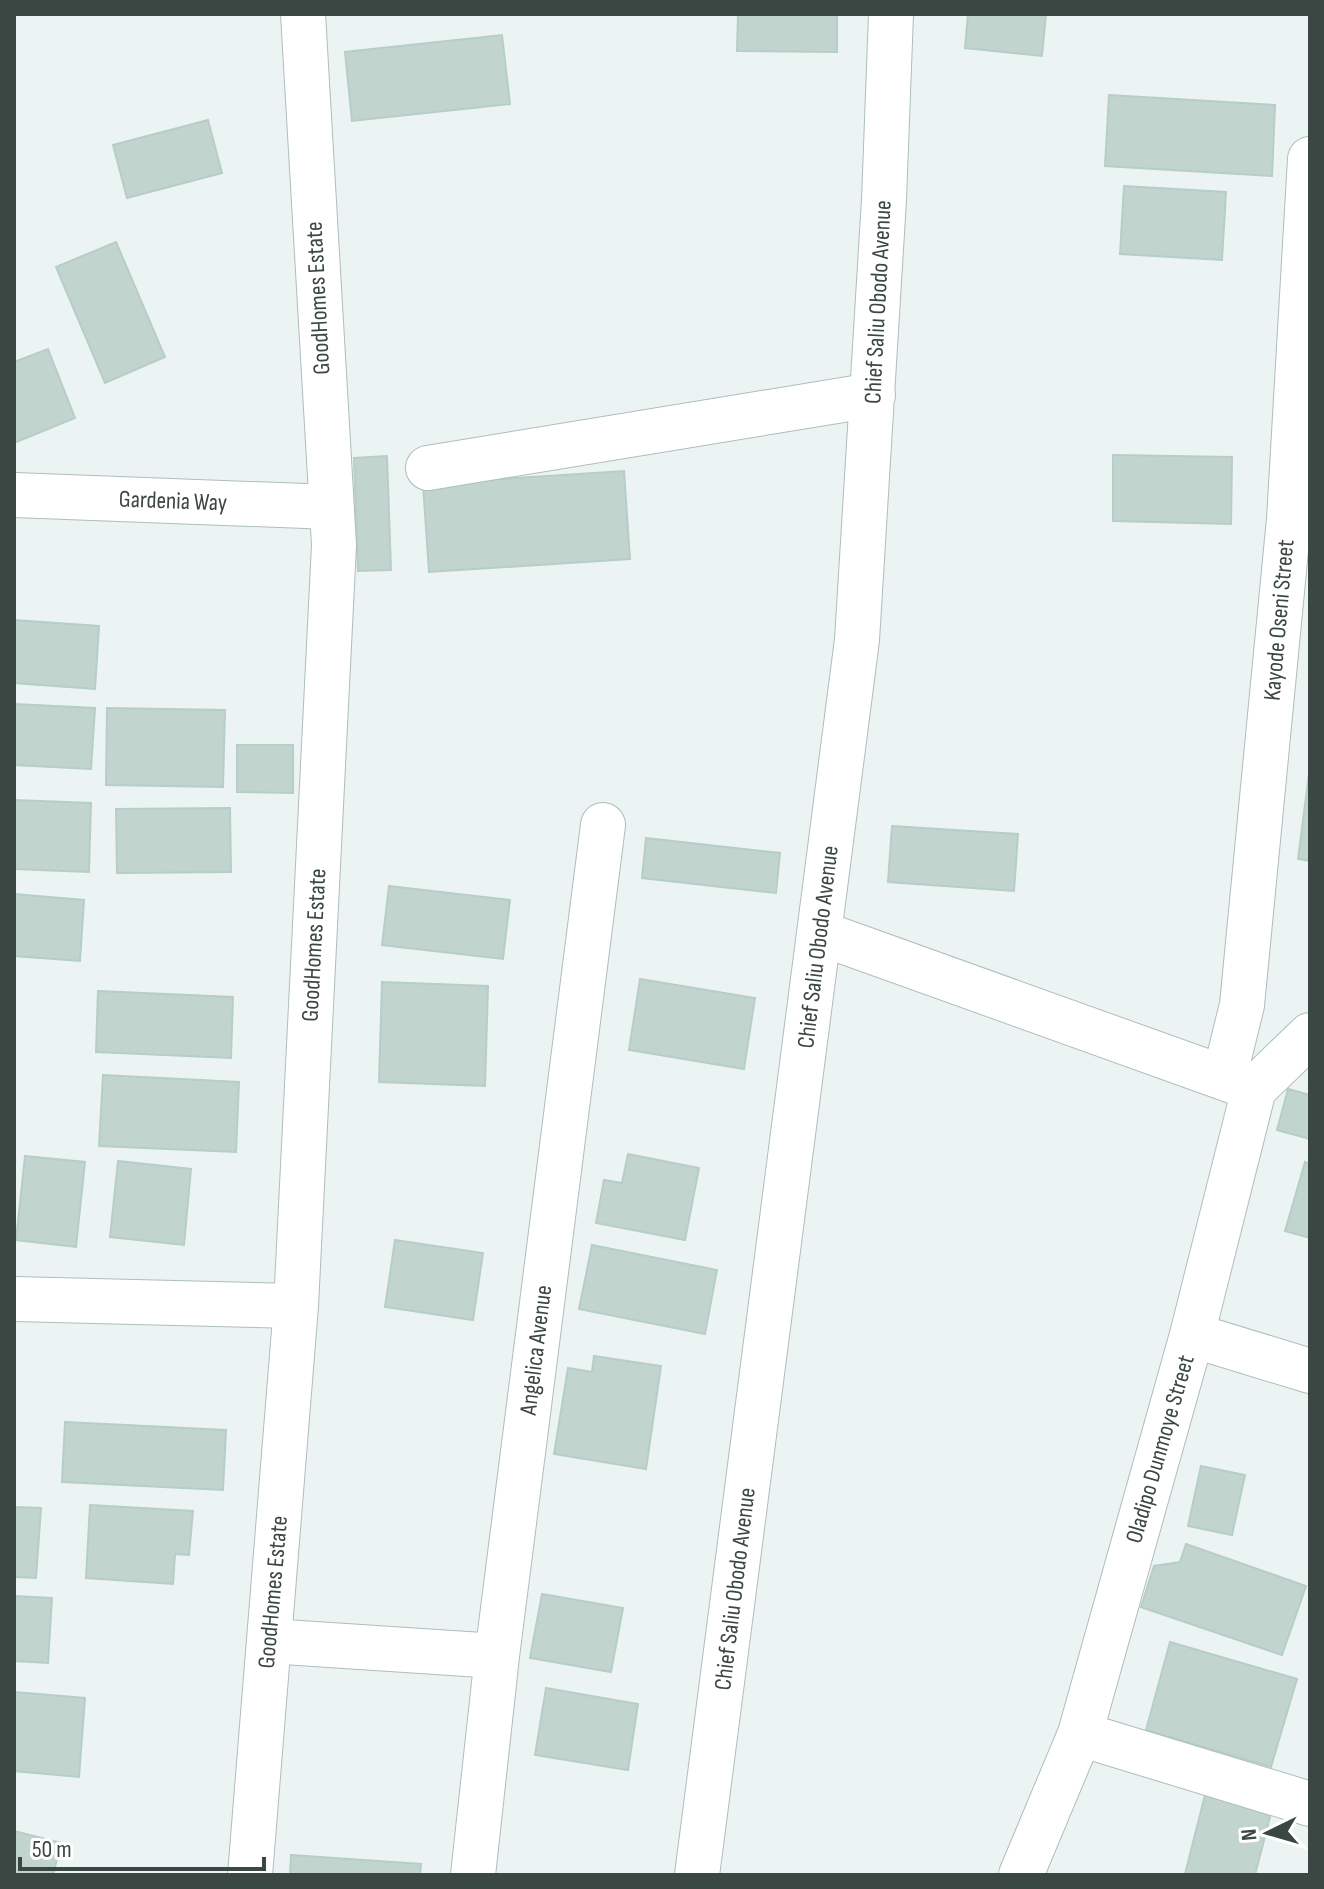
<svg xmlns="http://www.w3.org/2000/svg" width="1324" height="1889" viewBox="0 0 1324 1889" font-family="'Sofia Sans Condensed',sans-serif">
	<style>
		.building { fill: #c2d4ce; stroke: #b6cec7; stroke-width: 2 }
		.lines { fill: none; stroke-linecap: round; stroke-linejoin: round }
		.minor-casing { stroke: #afbeba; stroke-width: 46 }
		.minor { stroke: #fff; stroke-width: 44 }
		.labels { text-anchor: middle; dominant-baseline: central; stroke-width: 7; stroke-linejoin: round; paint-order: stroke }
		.street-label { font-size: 24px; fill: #3a4743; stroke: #fff }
	</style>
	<rect width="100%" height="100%" fill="#ebf4f2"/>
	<path class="building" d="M 738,14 L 837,14 L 837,52 L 737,51 Z
		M 968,14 L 1046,14 L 1042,56 L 965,48 Z
		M 502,35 L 510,104 L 352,121 L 345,52 Z
		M 1109,95 L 1275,105 L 1272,176 L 1105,166 Z
		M 208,120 L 222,173 L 127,198 L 113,145 Z
		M 1124,186 L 1226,192 L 1222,260 L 1120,254 Z
		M 116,242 L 165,357 L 105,383 L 56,267 Z
		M 48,349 L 75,418 L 14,443 L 14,362 Z
		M 1113,455 L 1232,457 L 1231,524 L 1113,521 Z
		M 387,456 L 391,570 L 358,571 L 354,458 Z
		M 624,471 L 630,559 L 429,572 L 423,484 Z
		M 14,620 L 99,626 L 95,689 L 14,683 Z
		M 14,704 L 95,708 L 91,769 L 14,765 Z
		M 107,708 L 225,710 L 223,787 L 106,785 Z
		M 237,745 L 293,745 L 293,793 L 237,792 Z
		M 1310,766 L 1310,861 L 1298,859 Z
		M 14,800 L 91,803 L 89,872 L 14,869 Z
		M 230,808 L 231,872 L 117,873 L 116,809 Z
		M 892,826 L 1018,834 L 1014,891 L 888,882 Z
		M 646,838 L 780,853 L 776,893 L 642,878 Z
		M 389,886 L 510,900 L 503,959 L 382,945 Z
		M 14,894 L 84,900 L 80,961 L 14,956 Z
		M 640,979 L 755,998 L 744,1069 L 629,1050 Z
		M 382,982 L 488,986 L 485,1086 L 379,1082 Z
		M 98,991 L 233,997 L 231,1058 L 96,1052 Z
		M 103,1075 L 239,1082 L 236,1152 L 99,1146 Z
		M 1288,1089 L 1310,1095 L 1310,1139 L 1277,1130 Z
		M 628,1154 L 699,1168 L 685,1240 L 596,1223 L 604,1180 L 622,1183 Z
		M 25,1156 L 85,1162 L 76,1247 L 16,1240 Z
		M 118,1161 L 191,1169 L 184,1245 L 110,1237 Z
		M 1305,1162 L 1310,1164 L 1310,1238 L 1285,1231 Z
		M 395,1240 L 483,1253 L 473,1320 L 385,1307 Z
		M 592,1245 L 717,1270 L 705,1334 L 579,1309 Z
		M 594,1356 L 661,1366 L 646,1469 L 554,1454 L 568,1368 L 592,1372 Z
		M 65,1422 L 226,1430 L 223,1490 L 62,1482 Z
		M 1201,1466 L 1245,1475 L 1232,1535 L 1188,1526 Z
		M 90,1505 L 193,1511 L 189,1555 L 175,1554 L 173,1584 L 86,1578 Z
		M 14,1507 L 41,1508 L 36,1578 L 14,1577 Z
		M 1186,1544 L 1306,1586 L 1282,1655 L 1141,1607 L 1154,1566 L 1180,1562 Z
		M 542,1594 L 623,1608 L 611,1672 L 530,1658 Z
		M 14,1596 L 52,1598 L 48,1663 L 14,1661 Z
		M 1170,1642 L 1297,1679 L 1271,1767 L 1146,1730 Z
		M 546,1688 L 638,1704 L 628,1770 L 535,1755 Z
		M 14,1692 L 85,1698 L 79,1777 L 14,1771 Z
		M 1205,1795 L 1271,1813 L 1255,1875 L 1185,1874 Z
		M 14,1831 L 61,1843 L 53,1875 L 14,1875 Z
		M 291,1855 L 421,1864 L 420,1875 L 290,1875 Z"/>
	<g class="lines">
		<defs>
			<path id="minor" d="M 428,468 L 873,395
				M 14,495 L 331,507
				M 820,933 L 1252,1088
				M 1224,1078 L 1242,1005 L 1289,519 L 1310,159
				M 14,1299 L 296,1306
				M 1192,1335 L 1310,1371
				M 269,1641 L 497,1656
				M 1080,1734 L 1310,1804
				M 250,1875 L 296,1306 L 334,545 L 303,14
				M 473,1875 L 497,1656 L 603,825
				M 697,1875 L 857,640 L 884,200 L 891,14
				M 1021,1875 L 1080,1734 L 1192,1335 L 1254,1089 L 1310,1035"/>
		</defs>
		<use href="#minor" class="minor-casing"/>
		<use href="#minor" class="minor"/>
	</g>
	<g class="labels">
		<g class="street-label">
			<text transform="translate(318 298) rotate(-93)">GoodHomes Estate</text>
			<text transform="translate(878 302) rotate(-87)">Chief Saliu Obodo Avenue</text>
			<text transform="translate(173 501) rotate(2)">Gardenia Way</text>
			<text transform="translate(1279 620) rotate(-85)">Kayode Oseni Street</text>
			<text transform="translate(314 945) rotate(-87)">GoodHomes Estate</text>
			<text transform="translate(818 947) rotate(-83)">Chief Saliu Obodo Avenue</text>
			<text transform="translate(536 1350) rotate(-83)">Angelica Avenue</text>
			<text transform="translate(1160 1449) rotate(-74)">Oladipo Dunmoye Street</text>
			<text transform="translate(735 1589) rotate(-83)">Chief Saliu Obodo Avenue</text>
			<text transform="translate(273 1592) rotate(-85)">GoodHomes Estate</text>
		</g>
	</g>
	<rect width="1324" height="1889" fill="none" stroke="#3a4743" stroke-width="32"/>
	<g transform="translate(1268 1833) rotate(265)" stroke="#ffffff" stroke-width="6" paint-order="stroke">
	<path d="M0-6L14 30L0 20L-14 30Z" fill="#3a4743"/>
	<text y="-12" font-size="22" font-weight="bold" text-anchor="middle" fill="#3a4743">N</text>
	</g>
	<path d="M20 1857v12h244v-12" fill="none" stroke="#3a4743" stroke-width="4"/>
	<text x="32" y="1857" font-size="24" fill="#3a4743" stroke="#ffffff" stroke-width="6" paint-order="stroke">50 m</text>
</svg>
